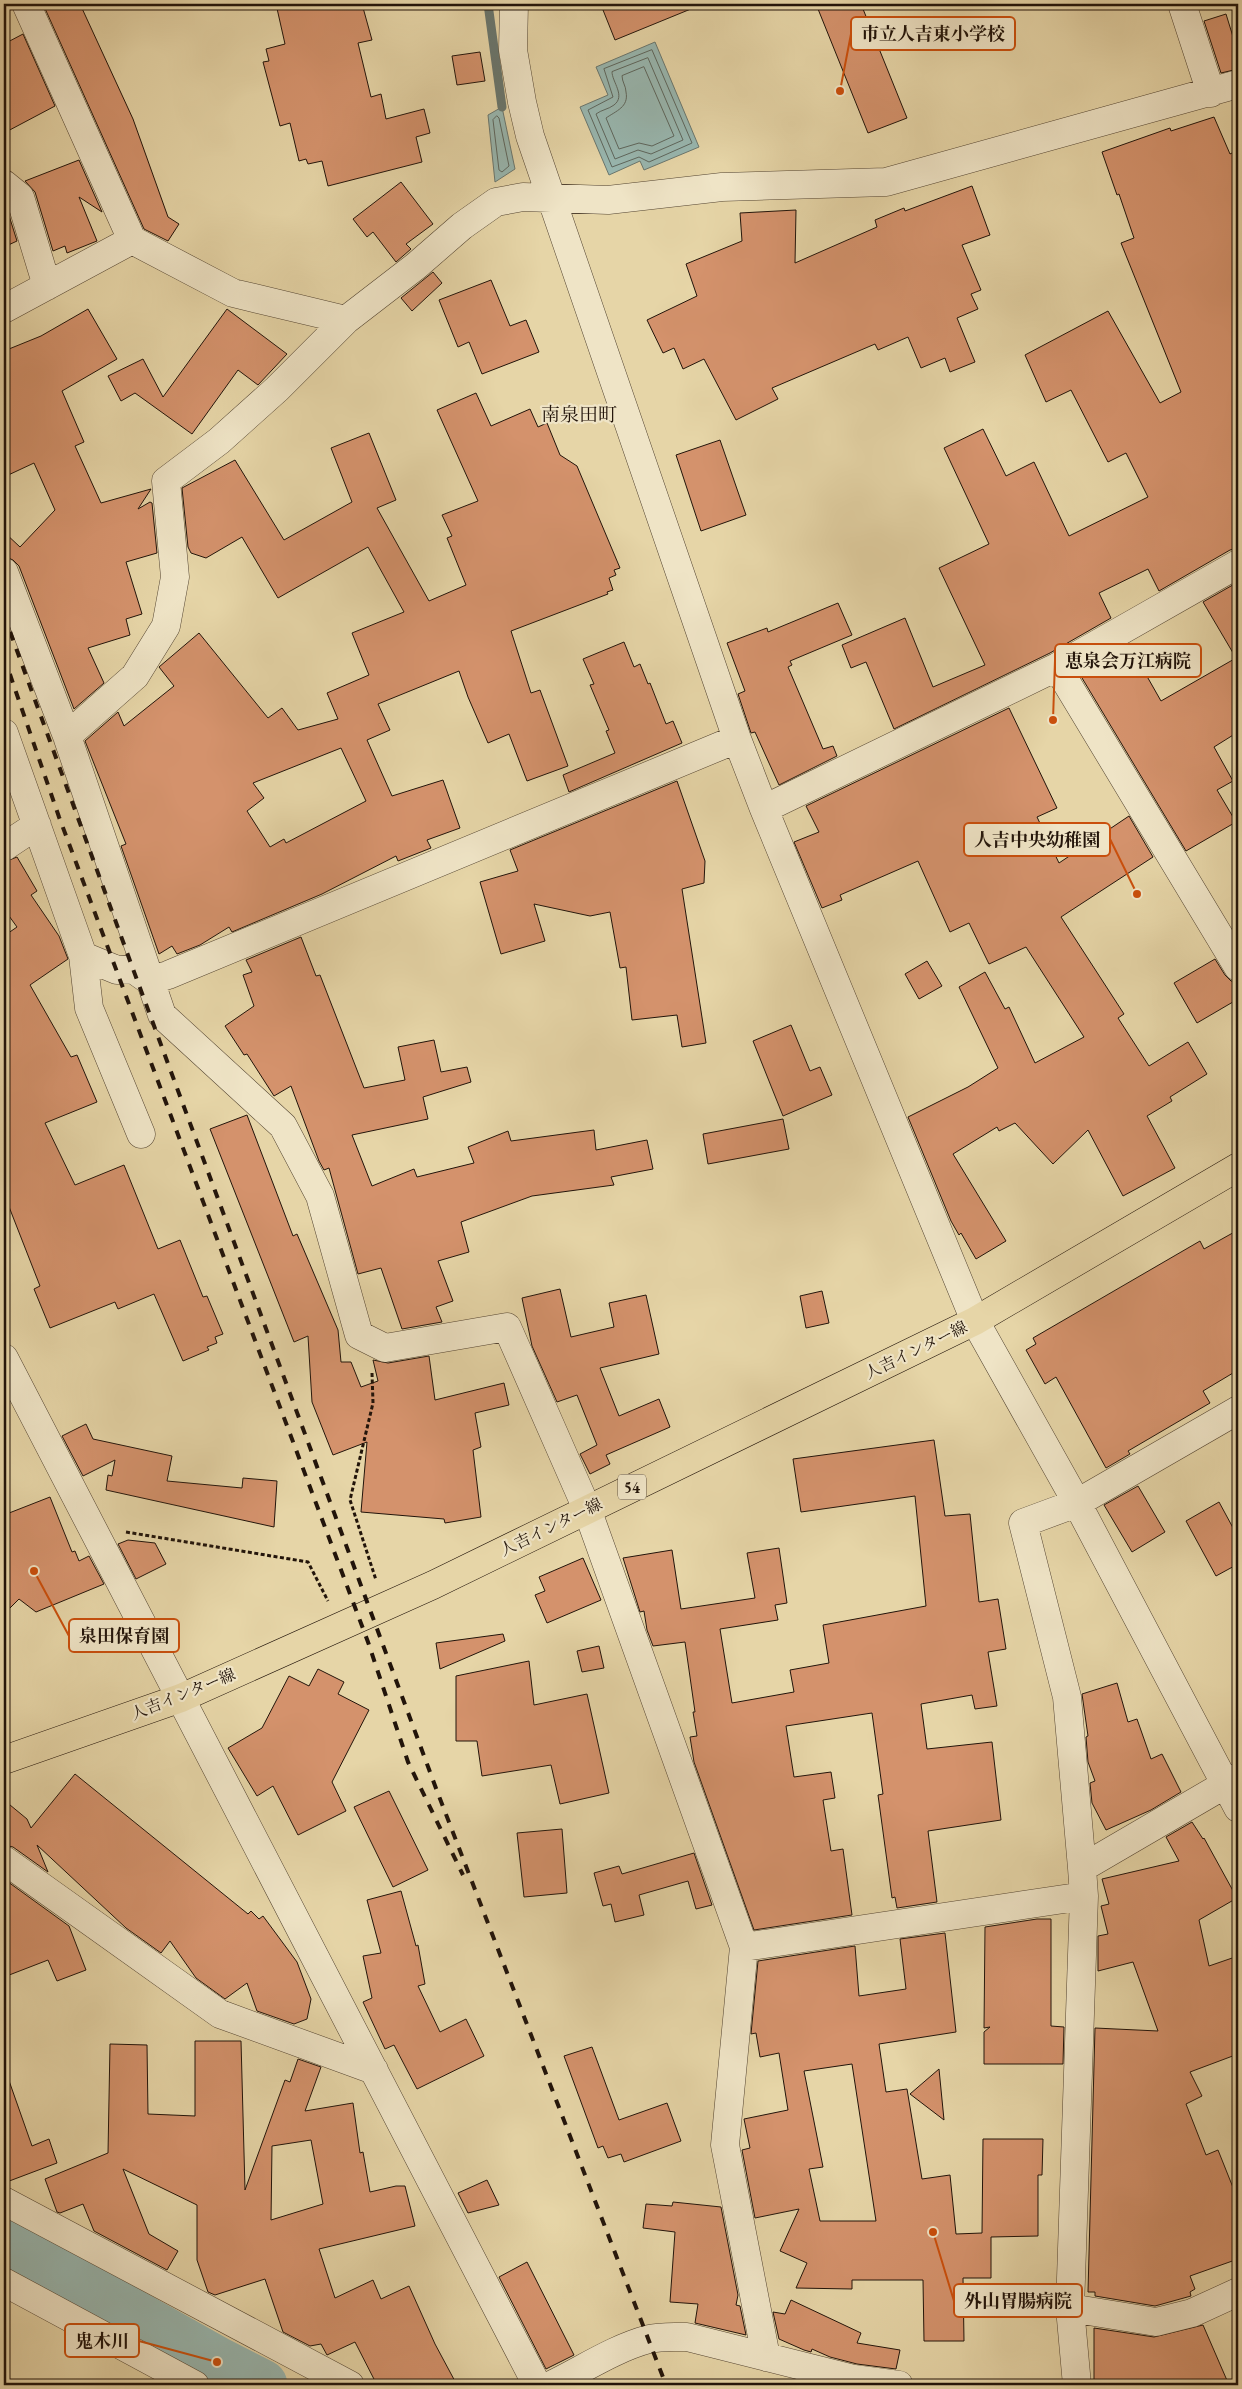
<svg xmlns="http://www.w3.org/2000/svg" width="1242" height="2389" viewBox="0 0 1242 2389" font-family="'EB Garamond','Noto Serif JP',serif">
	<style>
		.water { fill: #98b7b0; stroke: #69766e }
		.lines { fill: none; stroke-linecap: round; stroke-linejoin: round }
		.shore { stroke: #5d665d; stroke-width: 1 }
		.stream { stroke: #69766e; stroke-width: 9 }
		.river { stroke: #98b7b0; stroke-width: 51 }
		.building { fill: #d4926c; stroke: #22140a; fill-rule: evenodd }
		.minor-casing { stroke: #534431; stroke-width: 29 }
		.major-casing { stroke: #22140a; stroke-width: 29 }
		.path { stroke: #22140a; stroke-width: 3; stroke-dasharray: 4 2.5; stroke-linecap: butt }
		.minor { stroke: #efe4c6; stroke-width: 28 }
		.major { stroke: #e6d5a7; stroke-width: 28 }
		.rail { stroke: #22140a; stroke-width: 4; stroke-dasharray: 9 9; stroke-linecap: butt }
		.labels { text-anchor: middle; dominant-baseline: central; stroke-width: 4.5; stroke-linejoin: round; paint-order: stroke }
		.shield { fill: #efe4c6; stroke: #605242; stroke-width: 1 }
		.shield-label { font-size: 15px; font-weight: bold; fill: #22140a }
		.street-label { font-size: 16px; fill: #22140a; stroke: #efe4c6 }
		.quarter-label { font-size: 19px; fill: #22140a; stroke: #efe4c6 }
		.leader { fill: none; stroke: #ca4f0c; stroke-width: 2 }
		.callout-dot { fill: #ca4f0c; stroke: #efe4c6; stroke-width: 2 }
		.callout { fill: #efe4c6; stroke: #ca4f0c; stroke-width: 2 }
		.callout-label { font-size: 18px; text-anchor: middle; font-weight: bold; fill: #22140a }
	</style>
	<rect width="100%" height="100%" fill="#e6d5a7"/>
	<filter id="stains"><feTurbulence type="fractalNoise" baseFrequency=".004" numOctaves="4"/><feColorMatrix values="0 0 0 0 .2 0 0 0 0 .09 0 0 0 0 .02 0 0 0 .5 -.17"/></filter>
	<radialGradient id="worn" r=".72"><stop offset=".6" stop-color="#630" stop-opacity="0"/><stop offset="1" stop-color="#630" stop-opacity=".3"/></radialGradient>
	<path class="water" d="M 655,42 L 699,147 L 644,170 L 640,161 L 609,175 L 580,107 L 608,95 L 596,67 Z
		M 502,107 L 515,169 L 495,182 L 488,115 Z"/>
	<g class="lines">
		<path class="shore" d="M 652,50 L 692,143 L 649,162 L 639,157 L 612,167 L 588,110 L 613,97 L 604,69 Z
			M 648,58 L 683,140 L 651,154 L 638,150 L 615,159 L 596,114 C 601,110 609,109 614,105 C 626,96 612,82 612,72 Z
			M 644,67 L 674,136 L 652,146 L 639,143 L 619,149 L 606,118 C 616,111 629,107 626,92 C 626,86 622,82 622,76 Z
			M 497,116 L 499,118 L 509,166 L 502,172 L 499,170 L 493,120 Z"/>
		<path class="stream" d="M 488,4 L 502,107"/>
		<path class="river" d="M 4,2242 L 217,2362 L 262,2385"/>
	</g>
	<path class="building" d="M 43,4 L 80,4 L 133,119 L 168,217 L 179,224 L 168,241 L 144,229 Z
		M 276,4 L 362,4 L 372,40 L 358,43 L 371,97 L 381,94 L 386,119 L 424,109 L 430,133 L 416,137 L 422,162 L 328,186 L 322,161 L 308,164 L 306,159 L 299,161 L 290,123 L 280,126 L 263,62 L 269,61 L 266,49 L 285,44 Z
		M 619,4 L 703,4 L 615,40 L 603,10 Z
		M 816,4 L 861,4 L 907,118 L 868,133 Z
		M 1226,14 L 1238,53 L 1238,69 L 1221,73 L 1204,21 Z
		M 23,34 L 55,106 L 4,133 L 4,44 Z
		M 480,52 L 485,81 L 457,85 L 452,56 Z
		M 1214,117 L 1230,154 L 1238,150 L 1238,548 L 1230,550 L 1159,591 L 1148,569 L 1099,593 L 1111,618 L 1050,653 L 894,729 L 866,662 L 851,668 L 842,645 L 905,618 L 933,687 L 985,665 L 939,568 L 989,544 L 944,448 L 983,429 L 1006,476 L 1034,462 L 1069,536 L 1148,497 L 1126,453 L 1108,462 L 1071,390 L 1046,402 L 1025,355 L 1108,311 L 1160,403 L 1181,392 L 1121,243 L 1134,238 L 1119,194 L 1117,195 L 1102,152 L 1170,128 L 1171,131 Z
		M 79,160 L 102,212 L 79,197 L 97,241 L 67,253 L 65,246 L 53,251 L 35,192 L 25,181 Z
		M 401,182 L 433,224 L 406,244 L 411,249 L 396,262 L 373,232 L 367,237 L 353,219 Z
		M 972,186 L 990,235 L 962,245 L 981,290 L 971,294 L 978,309 L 957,318 L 975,362 L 950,372 L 945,358 L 921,368 L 908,337 L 878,350 L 875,344 L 772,388 L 778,399 L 736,420 L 704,359 L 683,369 L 674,348 L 663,353 L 647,320 L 697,296 L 686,264 L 742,241 L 740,213 L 796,210 L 795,263 L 877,227 L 875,220 L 904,208 L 905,211 Z
		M 4,204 L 6,206 L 17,241 L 4,247 Z
		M 433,272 L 442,283 L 412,311 L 401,298 Z
		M 491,280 L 510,326 L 526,320 L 539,352 L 482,374 L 469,342 L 458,347 L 439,300 Z
		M 88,309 L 117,359 L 62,391 L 84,442 L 75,446 L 101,503 L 151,489 L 138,509 L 150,502 L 152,503 L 157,553 L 126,562 L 142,614 L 126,619 L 130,635 L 88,648 L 104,683 L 74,709 L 19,566 L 13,560 L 6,557 L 4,551 L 4,532 L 20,547 L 55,510 L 34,463 L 4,477 L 4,351 L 41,336 Z
		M 227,309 L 287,354 L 258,385 L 238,370 L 192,434 L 135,393 L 121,401 L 108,376 L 143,359 L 163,397 Z
		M 476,393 L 491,426 L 530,409 L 538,427 L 547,423 L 560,455 L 577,466 L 620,568 L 614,570 L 616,575 L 609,578 L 613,590 L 607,592 L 608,594 L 511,631 L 531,693 L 540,690 L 568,766 L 527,781 L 509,734 L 488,743 L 468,697 L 459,671 L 378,704 L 390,730 L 367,740 L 392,796 L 443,780 L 460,828 L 427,840 L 431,848 L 398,861 L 396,856 L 322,894 L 232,932 L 229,927 L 200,945 L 177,954 L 172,946 L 159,954 L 121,846 L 126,844 L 85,741 L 118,712 L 124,726 L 174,686 L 159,667 L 199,633 L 268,718 L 282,708 L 298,730 L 338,719 L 327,693 L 369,675 L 352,633 L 404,612 L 368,547 L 278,598 L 242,537 L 206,558 L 191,553 L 188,547 L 182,488 L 235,460 L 284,540 L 352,502 L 331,448 L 369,433 L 396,500 L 377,508 L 429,601 L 466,585 L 447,538 L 452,536 L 442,515 L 478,501 L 437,410 ZM 341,748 L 366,801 L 286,843 L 284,839 L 270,847 L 247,811 L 264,798 L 253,783 Z
		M 720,440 L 746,515 L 701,531 L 676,455 Z
		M 1238,582 L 1238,732 L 1214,747 L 1233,781 L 1217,790 L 1236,822 L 1186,851 L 1079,673 L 1125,646 L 1128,653 L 1132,650 L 1161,701 L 1236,658 L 1203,602 Z
		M 838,603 L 852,635 L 790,661 L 792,665 L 788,667 L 823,749 L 833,746 L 837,756 L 779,785 L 755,732 L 751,733 L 738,694 L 745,691 L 727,643 L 767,628 L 768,632 Z
		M 624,642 L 634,667 L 640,664 L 648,684 L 650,683 L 666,724 L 673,721 L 682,743 L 569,792 L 563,775 L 615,753 L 606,731 L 609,730 L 590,685 L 594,684 L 583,659 Z
		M 1009,708 L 1057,808 L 1037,817 L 1059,863 L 1129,816 L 1153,857 L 1061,917 L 1124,1014 L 1118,1018 L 1149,1066 L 1188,1042 L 1207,1074 L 1170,1097 L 1172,1101 L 1147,1116 L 1175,1168 L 1123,1196 L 1088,1130 L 1053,1164 L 1015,1123 L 999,1131 L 997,1127 L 953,1154 L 1006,1241 L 976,1259 L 961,1233 L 959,1235 L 951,1221 L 908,1117 L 968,1087 L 998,1068 L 959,987 L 985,972 L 1005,1009 L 1009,1007 L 1035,1063 L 1084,1037 L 1026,947 L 989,964 L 969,923 L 950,932 L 918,861 L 840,895 L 842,900 L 822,908 L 794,842 L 819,832 L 806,806 Z
		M 677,781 L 705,861 L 704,883 L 682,889 L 706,1043 L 682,1047 L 677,1015 L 632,1020 L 626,967 L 620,968 L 610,912 L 590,916 L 534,904 L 545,941 L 501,954 L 480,882 L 518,871 L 510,850 Z
		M 17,857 L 37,891 L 31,895 L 59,936 L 68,959 L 30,985 L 71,1057 L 77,1055 L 97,1102 L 45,1123 L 75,1185 L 124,1165 L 158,1249 L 180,1240 L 203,1297 L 207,1296 L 223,1334 L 215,1337 L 217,1343 L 207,1347 L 209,1350 L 183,1361 L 154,1294 L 118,1309 L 115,1302 L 50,1328 L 34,1289 L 40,1286 L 4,1194 L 4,936 L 17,927 L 4,909 L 4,862 Z
		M 301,937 L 316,976 L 320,975 L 364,1088 L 405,1080 L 398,1047 L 434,1040 L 441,1072 L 467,1067 L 471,1082 L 423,1097 L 428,1119 L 352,1135 L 372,1186 L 414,1169 L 417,1177 L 474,1163 L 468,1147 L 508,1131 L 511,1141 L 594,1130 L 596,1150 L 647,1140 L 653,1169 L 611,1177 L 614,1185 L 532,1196 L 461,1222 L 469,1252 L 438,1261 L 453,1301 L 436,1307 L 442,1322 L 402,1329 L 381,1268 L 358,1274 L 329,1168 L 324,1170 L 319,1161 L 291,1086 L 274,1096 L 247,1054 L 244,1055 L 225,1026 L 254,1006 L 243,975 L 252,972 L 246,960 Z
		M 1215,959 L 1225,975 L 1231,981 L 1238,983 L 1238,999 L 1197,1023 L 1174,983 Z
		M 927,961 L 942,986 L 919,999 L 905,974 Z
		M 791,1025 L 810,1071 L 820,1067 L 832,1095 L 783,1116 L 753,1041 Z
		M 247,1115 L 293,1236 L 297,1234 L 338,1330 L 341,1362 L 351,1362 L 361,1387 L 378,1381 L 373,1360 L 388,1363 L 429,1356 L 435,1400 L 504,1383 L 509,1405 L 475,1413 L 481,1447 L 473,1450 L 481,1517 L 445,1523 L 444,1519 L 361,1512 L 367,1442 L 333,1455 L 312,1402 L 308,1336 L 294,1342 L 210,1129 Z
		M 783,1119 L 789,1149 L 708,1164 L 703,1134 Z
		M 1238,1230 L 1238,1370 L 1203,1391 L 1210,1403 L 1128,1451 L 1130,1454 L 1106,1468 L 1056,1377 L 1045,1384 L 1026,1350 L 1036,1344 L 1033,1338 L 1200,1241 L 1204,1249 Z
		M 560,1289 L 571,1337 L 614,1327 L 609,1303 L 646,1295 L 659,1354 L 600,1368 L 619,1416 L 659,1399 L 670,1427 L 606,1455 L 610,1464 L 590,1474 L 580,1454 L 597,1445 L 577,1395 L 557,1402 L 532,1346 L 522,1298 Z
		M 822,1291 L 829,1323 L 806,1328 L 800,1296 Z
		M 86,1424 L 93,1439 L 172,1456 L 167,1481 L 242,1488 L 243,1478 L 277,1481 L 274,1527 L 106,1490 L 108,1475 L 112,1476 L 115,1460 L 83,1476 L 62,1436 Z
		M 934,1440 L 945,1516 L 970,1514 L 979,1602 L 998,1599 L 1006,1649 L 988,1652 L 997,1706 L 975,1709 L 972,1695 L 921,1704 L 927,1749 L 992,1742 L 1001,1820 L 928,1831 L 937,1902 L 897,1908 L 895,1897 L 892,1898 L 878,1795 L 883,1794 L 872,1713 L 786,1726 L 794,1777 L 831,1772 L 835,1798 L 823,1800 L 831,1851 L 843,1849 L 852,1915 L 754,1930 L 694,1762 L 690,1737 L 697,1736 L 693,1712 L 695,1712 L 685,1642 L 653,1646 L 647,1630 L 644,1611 L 640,1612 L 623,1558 L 672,1550 L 681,1609 L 755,1598 L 747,1553 L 779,1548 L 787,1603 L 775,1605 L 778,1620 L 720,1629 L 732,1703 L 794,1692 L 790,1670 L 829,1663 L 823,1625 L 926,1606 L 915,1496 L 801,1512 L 793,1459 Z
		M 1138,1486 L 1165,1532 L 1132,1552 L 1104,1505 Z
		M 50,1497 L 72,1552 L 75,1551 L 79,1561 L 89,1556 L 104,1584 L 36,1612 L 19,1599 L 4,1614 L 4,1515 Z
		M 1219,1502 L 1238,1537 L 1238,1564 L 1216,1576 L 1186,1521 Z
		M 128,1540 L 155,1543 L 166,1564 L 136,1579 L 118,1544 Z
		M 583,1558 L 601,1600 L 547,1623 L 535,1595 L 545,1591 L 539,1577 Z
		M 503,1634 L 505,1641 L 440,1669 L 436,1643 Z
		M 599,1646 L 604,1668 L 582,1672 L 577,1651 Z
		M 529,1661 L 534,1705 L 587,1694 L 609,1793 L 560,1804 L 551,1765 L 482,1776 L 477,1741 L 456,1741 L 456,1676 Z
		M 318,1669 L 344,1682 L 338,1694 L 369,1710 L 332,1782 L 346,1811 L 298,1835 L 273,1786 L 257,1796 L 228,1748 L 262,1728 L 289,1676 L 309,1686 Z
		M 1117,1683 L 1128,1722 L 1137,1719 L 1151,1759 L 1162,1754 L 1181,1792 L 1151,1810 L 1106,1830 L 1092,1803 L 1090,1783 L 1095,1781 L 1088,1762 L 1086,1737 L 1088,1736 L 1082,1694 Z
		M 75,1774 L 248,1914 L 251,1911 L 259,1919 L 263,1916 L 297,1962 L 311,1999 L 307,2019 L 294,2024 L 257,2011 L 247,1983 L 225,1999 L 196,1978 L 170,1941 L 161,1953 L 126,1928 L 37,1845 L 48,1872 L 13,1847 L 4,1845 L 4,1800 L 27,1819 L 31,1828 Z
		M 389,1791 L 428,1870 L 393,1887 L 354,1807 Z
		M 1192,1822 L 1203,1839 L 1204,1838 L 1237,1898 L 1199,1920 L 1209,1966 L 1238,1956 L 1238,2054 L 1190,2072 L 1202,2096 L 1186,2104 L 1206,2155 L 1218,2150 L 1238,2200 L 1238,2259 L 1190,2276 L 1195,2289 L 1190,2292 L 1191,2296 L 1155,2306 L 1095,2296 L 1095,2292 L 1088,2292 L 1095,2028 L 1158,2031 L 1133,1962 L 1098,1971 L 1098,1936 L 1108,1934 L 1101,1906 L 1109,1904 L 1102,1879 L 1179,1861 L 1166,1837 Z
		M 562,1829 L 567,1893 L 524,1897 L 517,1833 Z
		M 694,1853 L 712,1905 L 696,1909 L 688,1881 L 639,1895 L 644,1915 L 615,1922 L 611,1904 L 603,1906 L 594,1873 L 619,1866 L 622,1874 Z
		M 4,1879 L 69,1926 L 86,1970 L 57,1981 L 48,1960 L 4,1977 Z
		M 401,1891 L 416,1946 L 418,1945 L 425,1984 L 418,1986 L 440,2032 L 466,2019 L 484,2056 L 417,2089 L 394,2045 L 385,2049 L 363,2002 L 372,1998 L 363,1956 L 381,1953 L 367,1900 Z
		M 1037,1919 L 1051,1919 L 1051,2026 L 1064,2027 L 1063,2064 L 984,2064 L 984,2032 L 990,2027 L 984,2028 L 985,1927 Z
		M 945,1933 L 956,2032 L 879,2044 L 886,2092 L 907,2089 L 922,2179 L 950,2175 L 956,2234 L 982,2233 L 983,2139 L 1043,2139 L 1042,2175 L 1038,2175 L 1038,2236 L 991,2237 L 991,2278 L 963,2278 L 964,2341 L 924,2341 L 923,2280 L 852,2280 L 852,2289 L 796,2288 L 807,2263 L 780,2251 L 799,2209 L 755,2218 L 742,2150 L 750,2148 L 744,2119 L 788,2110 L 779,2053 L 760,2057 L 756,2033 L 751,2034 L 758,1961 L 855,1946 L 859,1996 L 906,1989 L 900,1939 ZM 852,2064 L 876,2221 L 820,2221 L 809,2169 L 823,2167 L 804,2071 Z
		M 195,2041 L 241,2041 L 245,2190 L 285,2080 L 290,2082 L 298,2059 L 321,2067 L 305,2111 L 353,2103 L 360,2153 L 363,2152 L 370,2192 L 396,2186 L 405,2186 L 415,2226 L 319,2249 L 335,2298 L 373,2280 L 381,2299 L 409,2286 L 435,2344 L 457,2385 L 377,2385 L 355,2342 L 327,2355 L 321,2344 L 310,2346 L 283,2332 L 265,2279 L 215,2295 L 208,2292 L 197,2260 L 197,2205 L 123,2169 L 149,2234 L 178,2251 L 167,2270 L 94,2231 L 83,2204 L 60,2213 L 57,2212 L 45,2179 L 108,2153 L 110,2044 L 147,2045 L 148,2114 L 195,2116 ZM 311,2140 L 323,2204 L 271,2220 L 272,2146 Z
		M 592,2047 L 619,2120 L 667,2103 L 681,2141 L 624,2162 L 621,2154 L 608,2158 L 603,2146 L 598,2148 L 564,2056 Z
		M 939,2069 L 944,2120 L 910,2094 Z
		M 7,2075 L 32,2146 L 49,2139 L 57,2163 L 4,2183 L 4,2076 Z
		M 487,2180 L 499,2205 L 468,2213 L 458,2193 Z
		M 673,2202 L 721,2207 L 738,2295 L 736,2305 L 740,2306 L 746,2335 L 695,2323 L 698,2304 L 670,2302 L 675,2232 L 643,2228 L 646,2204 L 672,2206 Z
		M 527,2262 L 574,2355 L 546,2369 L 499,2277 Z
		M 791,2300 L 861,2333 L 857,2343 L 900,2350 L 896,2369 L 857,2364 L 830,2357 L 812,2349 L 811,2352 L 804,2350 L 779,2339 L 773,2312 L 785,2314 Z
		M 1203,2325 L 1229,2385 L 1094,2385 L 1094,2328 L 1154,2337 Z"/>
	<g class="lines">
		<defs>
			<path id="minor" d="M 514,4 L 513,50 L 522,102 L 530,136 L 737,739 L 764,809 L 975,1321 L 1077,1503 L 1238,1808
				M 1182,4 L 1211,93
				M 4,184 L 20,197 L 47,286
				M 132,240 L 233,293 L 346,320
				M 4,309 L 132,240 L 27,6
				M 4,572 L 67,736 L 162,1015 L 283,1126 L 320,1196 L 359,1335 L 385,1348 L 507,1327 L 587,1509 L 744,1947 L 725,2145 L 766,2357
				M 1057,667 L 1238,967
				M 4,733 L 83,956 L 117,970 L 133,969 L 150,981 L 168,975 L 737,739
				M 67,736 L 135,676 L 166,626 L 175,577 L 166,481 L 219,441 L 277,389 L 346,320 L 416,266 L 462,226 L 496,202 L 523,197 L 608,200 L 722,187 L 886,182 L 1238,84
				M 764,809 L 1057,667 L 1238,564
				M 4,847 L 37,825
				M 83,956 L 89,1008 L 141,1134
				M 4,1358 L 537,2385
				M 4,1860 L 220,2014 L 374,2070
				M 1082,1868 L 1238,1777
				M 744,1947 L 1084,1896
				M 4,2201 L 350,2385
				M 4,2282 L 195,2385
				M 1070,2308 L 1156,2322 L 1192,2313 L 1238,2292
				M 551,2385 C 582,2370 615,2348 649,2339 C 661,2336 674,2337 687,2337 L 854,2379 L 899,2385
				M 1077,2385 L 1070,2308 L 1084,1896 L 1082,1868 L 1067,1697 L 1023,1523 L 1077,1503 L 1238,1410"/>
			<path id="major" d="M 4,1760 L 181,1698 L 433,1585 L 975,1321 L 1238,1167"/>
		</defs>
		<use href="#minor" class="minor-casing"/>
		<use href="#major" class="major-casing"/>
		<path class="path" d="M 372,1373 L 373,1403 L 350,1500 L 376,1580
			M 126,1532 L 308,1562 L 328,1601"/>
		<use href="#minor" class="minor"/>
		<use href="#major" class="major"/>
		<path class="rail" d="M 4,615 L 133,969 L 437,1791 L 666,2385
			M 4,657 L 59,817 L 368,1642 L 408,1762 L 463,1875"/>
	</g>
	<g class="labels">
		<rect class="shield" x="618" y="1474.5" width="28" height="25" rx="4"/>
		<g class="shield-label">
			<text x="632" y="1487">54</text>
		</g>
		<g class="street-label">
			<text transform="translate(916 1350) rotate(-26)">人吉インター線</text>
			<text transform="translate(551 1527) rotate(-26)">人吉インター線</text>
			<text transform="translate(183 1694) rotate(-22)">人吉インター線</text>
		</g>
		<g class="quarter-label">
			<text x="579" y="414">南泉田町</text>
		</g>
	</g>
	<path class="leader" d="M840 91L851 34M1053 720L1055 660M1137 894L1110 839M34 1571L69 1636M933 2232L954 2301M217 2362L139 2341"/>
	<g class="callout-dot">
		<circle cx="840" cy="91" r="5"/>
		<circle cx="1053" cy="720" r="5"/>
		<circle cx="1137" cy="894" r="5"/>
		<circle cx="34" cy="1571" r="5"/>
		<circle cx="933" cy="2232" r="5"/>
		<circle cx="217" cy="2362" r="5"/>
	</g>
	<g class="callout">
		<rect x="851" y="17" width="164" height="33" rx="5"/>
		<rect x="1055" y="644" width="146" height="33" rx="5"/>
		<rect x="964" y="823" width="146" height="33" rx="5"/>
		<rect x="69" y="1619" width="110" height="33" rx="5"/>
		<rect x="954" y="2284" width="128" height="33" rx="5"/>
		<rect x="65" y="2324" width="74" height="33" rx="5"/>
	</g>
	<g class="callout-label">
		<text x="933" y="40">市立人吉東小学校</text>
		<text x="1128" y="667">恵泉会万江病院</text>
		<text x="1037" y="846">人吉中央幼稚園</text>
		<text x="124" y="1642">泉田保育園</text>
		<text x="1018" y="2307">外山胃腸病院</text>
		<text x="102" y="2347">鬼木川</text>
	</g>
	<rect width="1242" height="2389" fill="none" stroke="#e6d5a7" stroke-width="20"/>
	<rect x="5" y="5" width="1232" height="2379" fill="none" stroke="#22140a" stroke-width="2.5"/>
	<rect x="10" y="10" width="1222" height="2369" fill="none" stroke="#22140a"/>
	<rect width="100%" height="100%" filter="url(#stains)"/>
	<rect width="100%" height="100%" fill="url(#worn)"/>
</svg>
